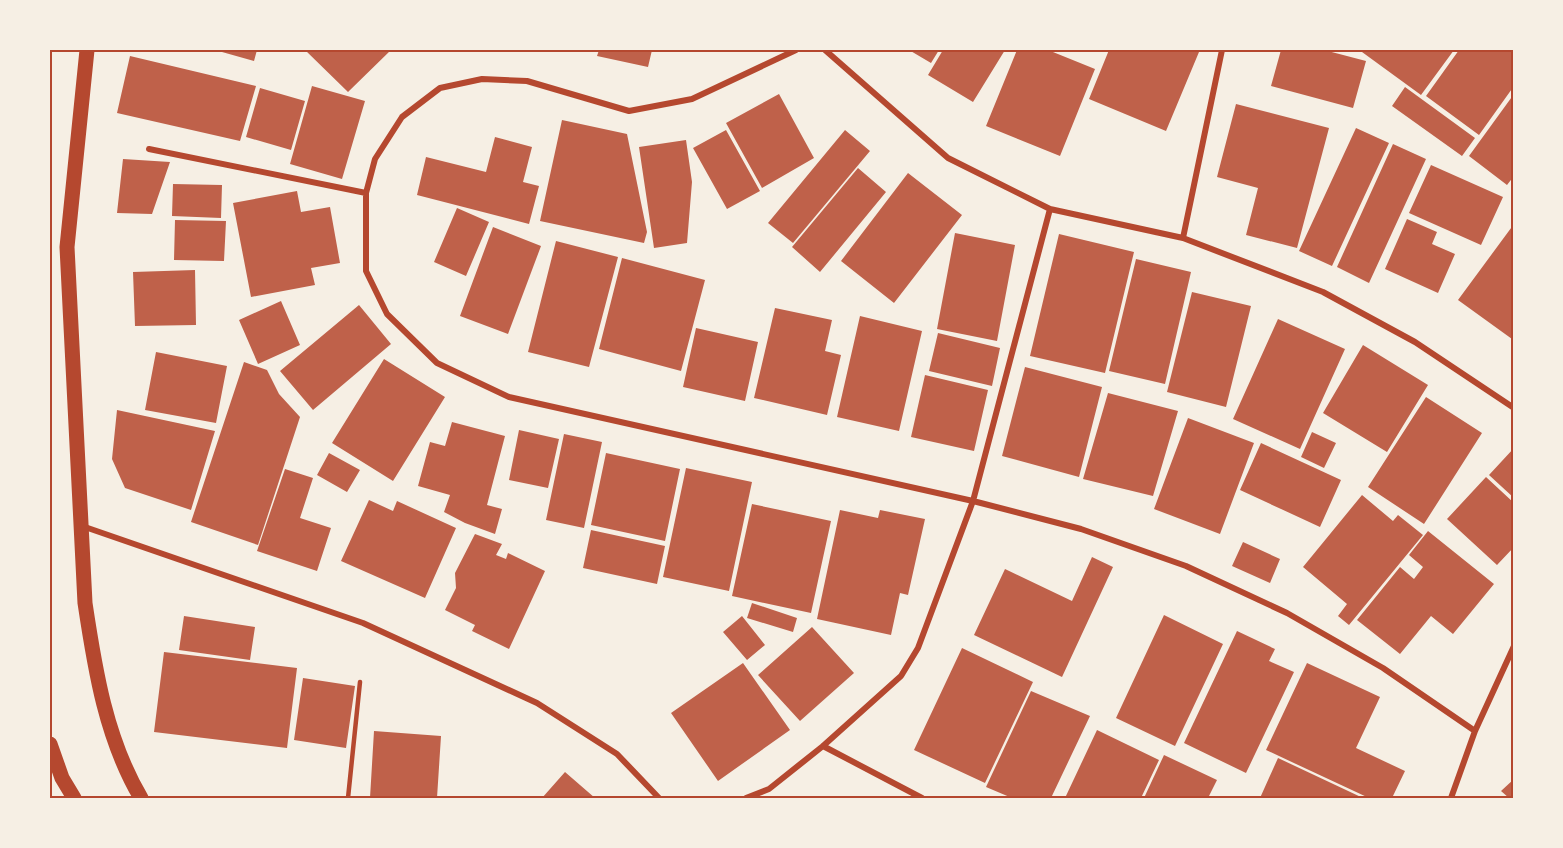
<svg xmlns="http://www.w3.org/2000/svg" width="1563" height="848" viewBox="0 0 1563 848" font-family="'Open Sans',sans-serif">
	<style>
		.building { fill: #bf614a }
		.lines { fill: none; stroke-linecap: round; stroke-linejoin: round }
		.service { stroke: #b5482f; stroke-width: 4.5 }
		.minor { stroke: #b5482f; stroke-width: 6 }
		.primary { stroke: #b5482f; stroke-width: 15 }
		.neatline { fill: none; stroke: #b5482f; stroke-width: 2 }
	</style>
	<rect width="100%" height="100%" fill="#f6efe4"/>
	<path class="building" d="M 223,50 L 257,50 L 254,61 L 222,52 Z
		M 305,50 L 391,50 L 348,92 Z
		M 599,50 L 652,50 L 648,67 L 597,56 Z
		M 909,50 L 939,50 L 931,63 Z
		M 943,50 L 1005,50 L 973,102 L 928,75 Z
		M 1017,50 L 1048,50 L 1095,69 L 1060,156 L 986,126 Z
		M 1109,50 L 1192,50 L 1199,52 L 1166,131 L 1089,99 Z
		M 1281,50 L 1324,50 L 1366,61 L 1353,108 L 1271,86 Z
		M 1364,50 L 1454,50 L 1421,95 L 1362,52 Z
		M 1459,50 L 1514,50 L 1514,86 L 1479,135 L 1426,96 Z
		M 130,56 L 256,86 L 240,141 L 117,113 Z
		M 312,86 L 365,101 L 342,179 L 290,164 Z
		M 1405,87 L 1475,138 L 1462,156 L 1392,106 Z
		M 260,88 L 305,101 L 291,150 L 246,137 Z
		M 779,94 L 814,158 L 762,188 L 726,123 Z
		M 1514,94 L 1514,176 L 1507,185 L 1469,156 Z
		M 1236,104 L 1329,128 L 1297,248 L 1246,235 L 1258,188 L 1217,177 Z
		M 562,120 L 627,134 L 647,232 L 644,243 L 540,221 Z
		M 1356,128 L 1389,143 L 1332,266 L 1299,251 Z
		M 726,130 L 760,191 L 727,209 L 693,148 Z
		M 845,130 L 870,151 L 793,243 L 768,223 Z
		M 495,137 L 532,147 L 523,182 L 539,186 L 529,224 L 417,195 L 426,157 L 486,172 Z
		M 686,140 L 692,182 L 687,243 L 654,248 L 639,147 Z
		M 1393,144 L 1426,159 L 1369,283 L 1337,267 Z
		M 123,159 L 170,162 L 152,214 L 117,213 Z
		M 1431,165 L 1503,197 L 1481,245 L 1409,213 Z
		M 858,168 L 886,192 L 820,272 L 792,247 Z
		M 908,173 L 962,215 L 894,303 L 841,261 Z
		M 173,184 L 222,185 L 221,218 L 172,216 Z
		M 297,191 L 301,212 L 330,207 L 340,263 L 311,268 L 315,285 L 251,297 L 233,203 Z
		M 457,208 L 489,222 L 466,276 L 434,262 Z
		M 1407,219 L 1437,232 L 1432,244 L 1455,254 L 1438,293 L 1385,269 Z
		M 175,220 L 226,221 L 224,261 L 174,260 Z
		M 1514,224 L 1514,337 L 1512,339 L 1458,300 Z
		M 493,227 L 541,246 L 508,334 L 460,316 Z
		M 955,233 L 1015,245 L 997,341 L 937,329 Z
		M 1059,234 L 1134,252 L 1105,373 L 1030,356 Z
		M 556,241 L 618,257 L 589,367 L 528,352 Z
		M 622,258 L 705,280 L 681,371 L 599,349 Z
		M 1136,259 L 1191,272 L 1165,384 L 1109,371 Z
		M 195,270 L 196,325 L 135,326 L 133,272 Z
		M 1192,292 L 1251,306 L 1226,407 L 1167,392 Z
		M 281,301 L 300,345 L 258,364 L 239,320 Z
		M 359,305 L 391,344 L 313,410 L 280,371 Z
		M 775,308 L 832,320 L 825,351 L 841,355 L 827,415 L 754,398 Z
		M 860,316 L 922,331 L 899,431 L 837,417 Z
		M 1278,319 L 1345,349 L 1300,449 L 1233,419 Z
		M 696,328 L 758,342 L 745,401 L 683,387 Z
		M 938,333 L 1000,348 L 992,386 L 929,371 Z
		M 1363,345 L 1428,385 L 1387,452 L 1323,413 Z
		M 156,352 L 227,366 L 216,423 L 145,410 Z
		M 384,359 L 445,397 L 393,481 L 332,443 Z
		M 244,362 L 267,370 L 279,394 L 300,417 L 258,545 L 191,522 Z
		M 1025,367 L 1102,387 L 1079,477 L 1002,456 Z
		M 925,375 L 988,390 L 974,451 L 911,437 Z
		M 1108,393 L 1178,411 L 1153,496 L 1083,479 Z
		M 1426,397 L 1482,433 L 1424,524 L 1368,487 Z
		M 117,410 L 215,431 L 191,510 L 125,488 L 112,459 Z
		M 1188,418 L 1254,443 L 1220,534 L 1154,509 Z
		M 452,422 L 505,436 L 487,505 L 502,509 L 495,534 L 465,523 L 444,512 L 450,495 L 418,486 L 430,442 L 445,446 Z
		M 519,430 L 559,439 L 548,488 L 509,480 Z
		M 1312,432 L 1336,443 L 1324,468 L 1301,457 Z
		M 564,434 L 602,442 L 584,528 L 546,520 Z
		M 1261,443 L 1341,480 L 1320,527 L 1240,490 Z
		M 1514,448 L 1514,498 L 1489,475 Z
		M 329,453 L 360,470 L 347,492 L 317,475 Z
		M 606,453 L 680,469 L 665,541 L 591,525 Z
		M 686,468 L 752,482 L 729,591 L 663,577 Z
		M 285,469 L 313,478 L 300,518 L 331,528 L 317,571 L 257,551 Z
		M 1486,477 L 1514,503 L 1514,547 L 1497,565 L 1447,519 Z
		M 1362,495 L 1393,521 L 1398,515 L 1423,535 L 1349,625 L 1338,616 L 1347,604 L 1303,567 Z
		M 369,500 L 393,511 L 397,501 L 456,528 L 425,598 L 341,561 Z
		M 752,504 L 831,521 L 811,613 L 732,596 Z
		M 840,510 L 878,518 L 880,510 L 925,519 L 908,595 L 900,593 L 891,635 L 817,619 Z
		M 591,530 L 665,546 L 657,584 L 583,568 Z
		M 1428,531 L 1494,584 L 1453,634 L 1431,616 L 1400,654 L 1357,620 L 1400,567 L 1414,579 L 1423,567 L 1409,555 Z
		M 475,534 L 502,544 L 496,555 L 506,559 L 508,553 L 545,571 L 509,649 L 472,631 L 475,625 L 445,610 L 456,588 L 455,573 Z
		M 1243,542 L 1280,559 L 1270,583 L 1232,566 Z
		M 1092,557 L 1113,567 L 1062,677 L 974,635 L 1005,569 L 1072,601 Z
		M 752,603 L 797,618 L 793,632 L 747,618 Z
		M 1164,615 L 1223,644 L 1175,746 L 1116,718 Z
		M 184,616 L 255,627 L 250,660 L 179,650 Z
		M 742,616 L 765,645 L 747,660 L 723,632 Z
		M 812,627 L 854,673 L 800,721 L 758,675 Z
		M 1237,631 L 1275,649 L 1269,661 L 1294,672 L 1246,773 L 1184,743 Z
		M 962,648 L 1033,682 L 985,783 L 914,750 Z
		M 164,652 L 297,668 L 287,748 L 154,732 Z
		M 743,663 L 790,730 L 718,781 L 671,713 Z
		M 1307,663 L 1380,697 L 1356,748 L 1405,771 L 1392,798 L 1369,798 L 1266,750 Z
		M 303,678 L 355,686 L 346,748 L 294,740 Z
		M 1031,691 L 1090,716 L 1051,798 L 1012,798 L 986,787 Z
		M 1097,730 L 1159,760 L 1141,798 L 1065,798 Z
		M 374,731 L 441,736 L 437,798 L 370,798 Z
		M 1164,755 L 1217,780 L 1208,798 L 1144,798 Z
		M 1278,758 L 1363,798 L 1260,798 Z
		M 565,772 L 595,798 L 542,798 Z
		M 1514,779 L 1514,798 L 1509,798 L 1501,791 Z"/>
	<g class="lines">
		<path class="service" d="M 348,798 L 360,682"/>
		<path class="minor" d="M 796,50 L 692,99 L 629,111 L 527,81 L 482,79 L 440,88 L 402,117 L 375,159 L 366,193 L 366,271 L 387,314 L 437,363 L 509,397 L 973,501 L 1081,529 L 1186,566 L 1287,613 L 1383,668 L 1475,731
			M 825,50 L 948,158 L 1050,209 L 1183,238 L 1323,292 L 1415,342 L 1514,408
			M 149,149 L 366,193
			M 1183,238 L 1222,50
			M 82,526 L 363,623 L 537,703 L 617,754 L 659,798
			M 823,746 L 922,798
			M 746,798 L 769,789 L 823,746 L 901,676 L 918,648 L 973,501 L 1050,209
			M 1451,798 L 1475,731 L 1514,646"/>
		<path class="primary" d="M 87,50 L 67,247 L 85,603 C 95,670 106,739 141,798
			M 50,744 L 62,778 L 74,798"/>
	</g>
	<rect width="1563" height="848" fill="none" stroke="#f6efe4" stroke-width="102"/>
	<rect x="51" y="51" width="1461" height="746" class="neatline"/>
</svg>
